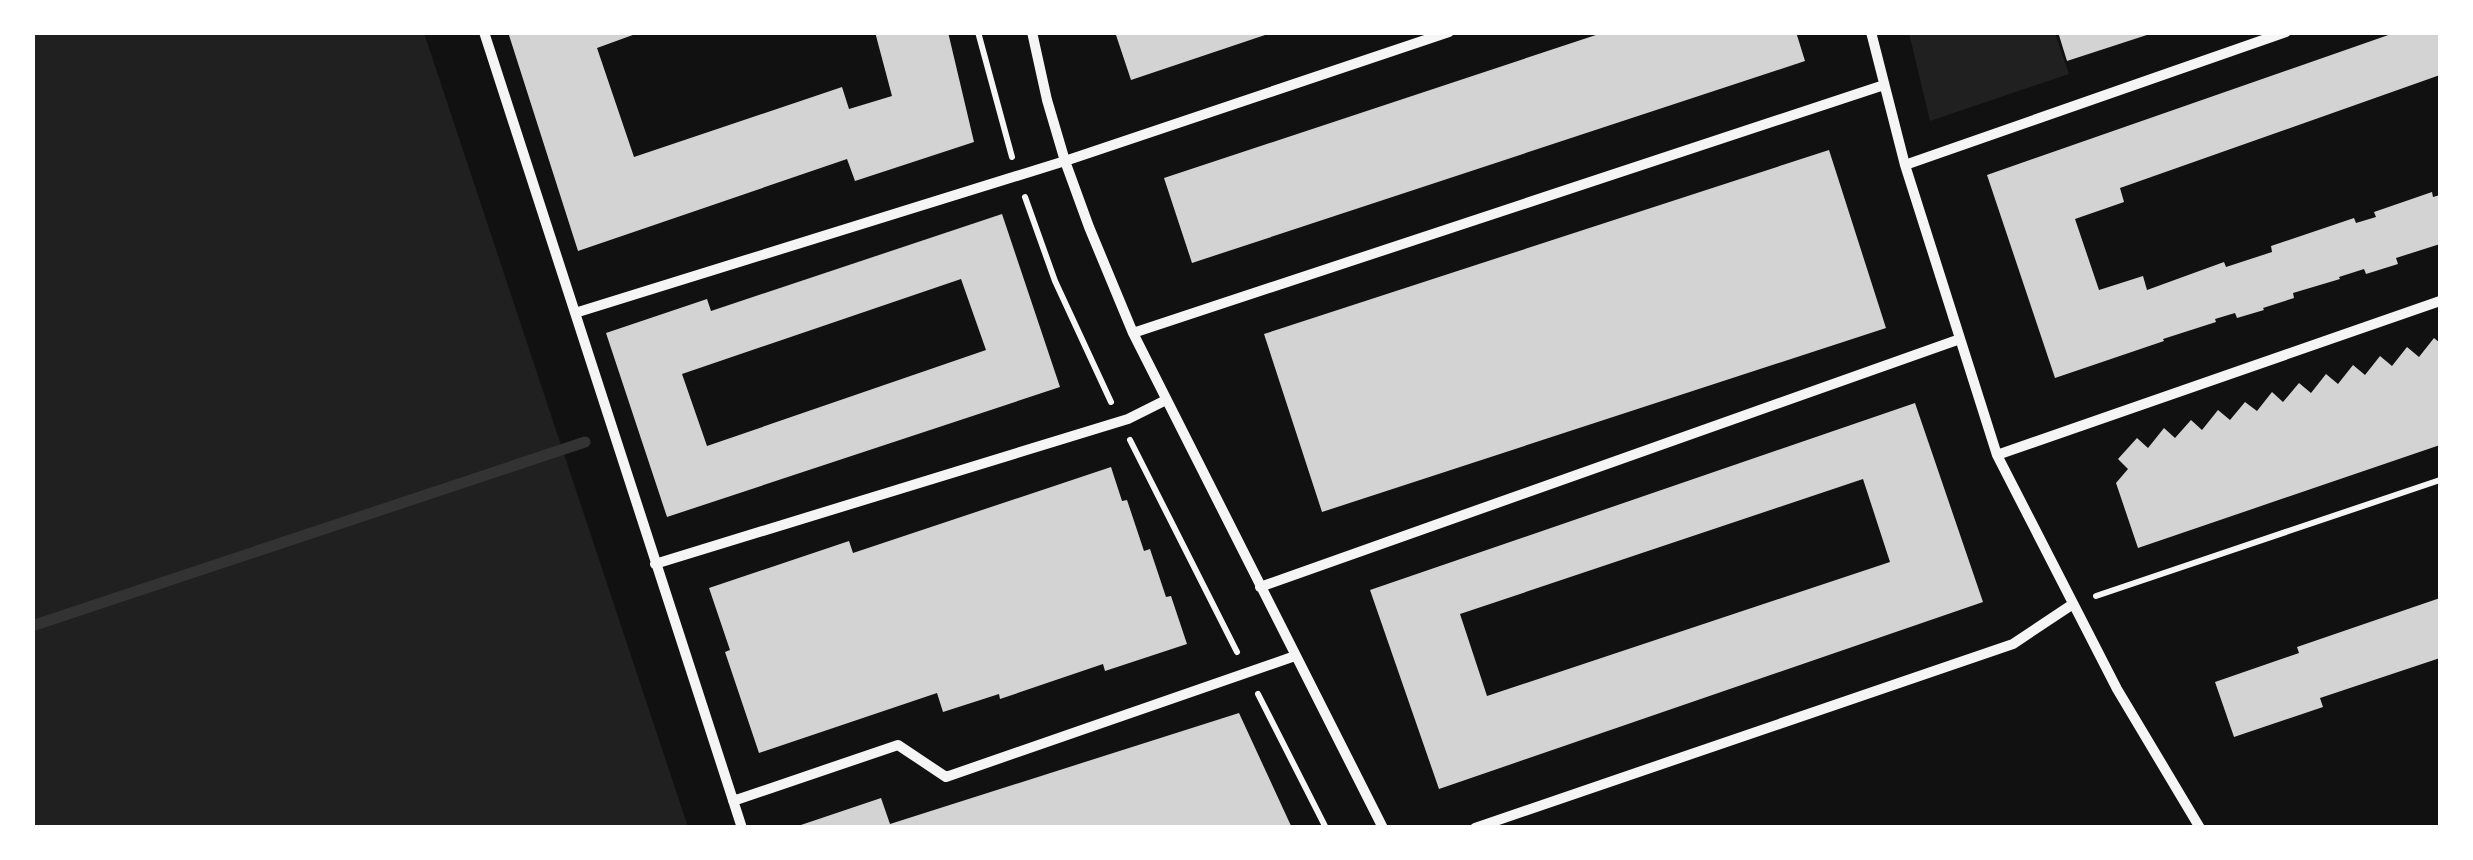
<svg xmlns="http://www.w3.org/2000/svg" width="2473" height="860" viewBox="0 0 2473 860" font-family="'Roboto Condensed',sans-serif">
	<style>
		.green { fill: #202020 }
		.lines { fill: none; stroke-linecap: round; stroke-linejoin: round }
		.stream { stroke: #333; stroke-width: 11 }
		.building { fill: #d3d3d3; fill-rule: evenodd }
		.path { stroke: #f5f5f5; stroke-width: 6 }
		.minor { stroke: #f5f5f5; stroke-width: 10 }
	</style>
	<rect width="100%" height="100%" fill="#111"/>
	<path class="green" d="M 32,33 L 424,33 L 688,827 L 33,827 Z
		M 1909,33 L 2055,33 L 2069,74 L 1930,121 Z"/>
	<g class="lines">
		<path class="stream" d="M 32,626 L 585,442"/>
	</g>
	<path class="building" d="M 508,32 L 641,32 L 597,48 L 634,157 L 842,87 L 849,109 L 892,96 L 875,32 L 948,32 L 974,142 L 855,181 L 847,159 L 578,251 Z
		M 1115,32 L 1270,32 L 1271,33 L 1131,80 Z
		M 1605,32 L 1796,32 L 1805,61 L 1192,263 L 1164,178 Z
		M 2058,32 L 2153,32 L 2153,33 L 2067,61 Z
		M 2397,32 L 2440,32 L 2440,75 L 2120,188 L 2124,202 L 2075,219 L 2099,290 L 2143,276 L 2147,290 L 2224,262 L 2226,267 L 2272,252 L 2271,246 L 2354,218 L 2356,223 L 2376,217 L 2374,212 L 2432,192 L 2433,197 L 2440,195 L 2440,244 L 2396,258 L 2398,264 L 2366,274 L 2364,269 L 2339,277 L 2340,279 L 2293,293 L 2294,298 L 2263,308 L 2264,310 L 2237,318 L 2235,313 L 2215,319 L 2216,322 L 2163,339 L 2164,341 L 2055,378 L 1987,175 Z
		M 1829,150 L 1886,328 L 1322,512 L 1264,334 Z
		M 1002,214 L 1060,387 L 667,517 L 606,333 L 707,299 L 711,311 ZM 961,279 L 986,350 L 707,446 L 682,374 Z
		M 2434,338 L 2440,343 L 2440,445 L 2138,548 L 2116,483 L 2128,469 L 2118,459 L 2137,438 L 2148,448 L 2164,428 L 2175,438 L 2191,420 L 2202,430 L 2218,410 L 2230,420 L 2245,402 L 2257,411 L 2272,392 L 2283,402 L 2299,383 L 2311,393 L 2326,374 L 2338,384 L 2353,365 L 2365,375 L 2380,356 L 2392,366 L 2407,347 L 2419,357 Z
		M 1915,403 L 1983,602 L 1439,789 L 1370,590 ZM 1863,479 L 1890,562 L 1487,696 L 1460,614 Z
		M 1111,467 L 1122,501 L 1127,500 L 1144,551 L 1150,549 L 1166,597 L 1171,596 L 1187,644 L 1105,671 L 1103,664 L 1000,699 L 999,694 L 943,712 L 937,693 L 759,753 L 725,652 L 730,650 L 709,588 L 849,541 L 853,553 Z
		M 2440,598 L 2440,658 L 2320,698 L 2323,707 L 2234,737 L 2215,682 L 2299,653 L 2297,647 Z
		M 1239,713 L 1292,828 L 792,828 L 881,798 L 890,824 Z"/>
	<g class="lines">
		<path class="path" d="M 978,32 L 1012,157
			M 1025,197 L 1055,281 L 1111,402
			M 1130,440 L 1237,652
			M 2096,596 L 2440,480
			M 1258,694 L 1326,828"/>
		<path class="minor" d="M 484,32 L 742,828
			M 1032,32 L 1047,100 L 1065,161 L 1089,227 L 1133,333 L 1383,828
			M 1871,32 L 1905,165 L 1997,455 L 2117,689 L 2200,828
			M 1905,165 L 2286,32
			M 575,313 L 1065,161 L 1449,32
			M 1133,333 L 1884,85
			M 1997,455 L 2440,301
			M 655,564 L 1128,419 L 1166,400
			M 1260,587 L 1960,339
			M 733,801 L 898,745 L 946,777 L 1295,656
			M 1475,828 L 2013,644 L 2073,604"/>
	</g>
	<rect width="2473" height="860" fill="none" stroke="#ffffff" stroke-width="70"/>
</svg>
